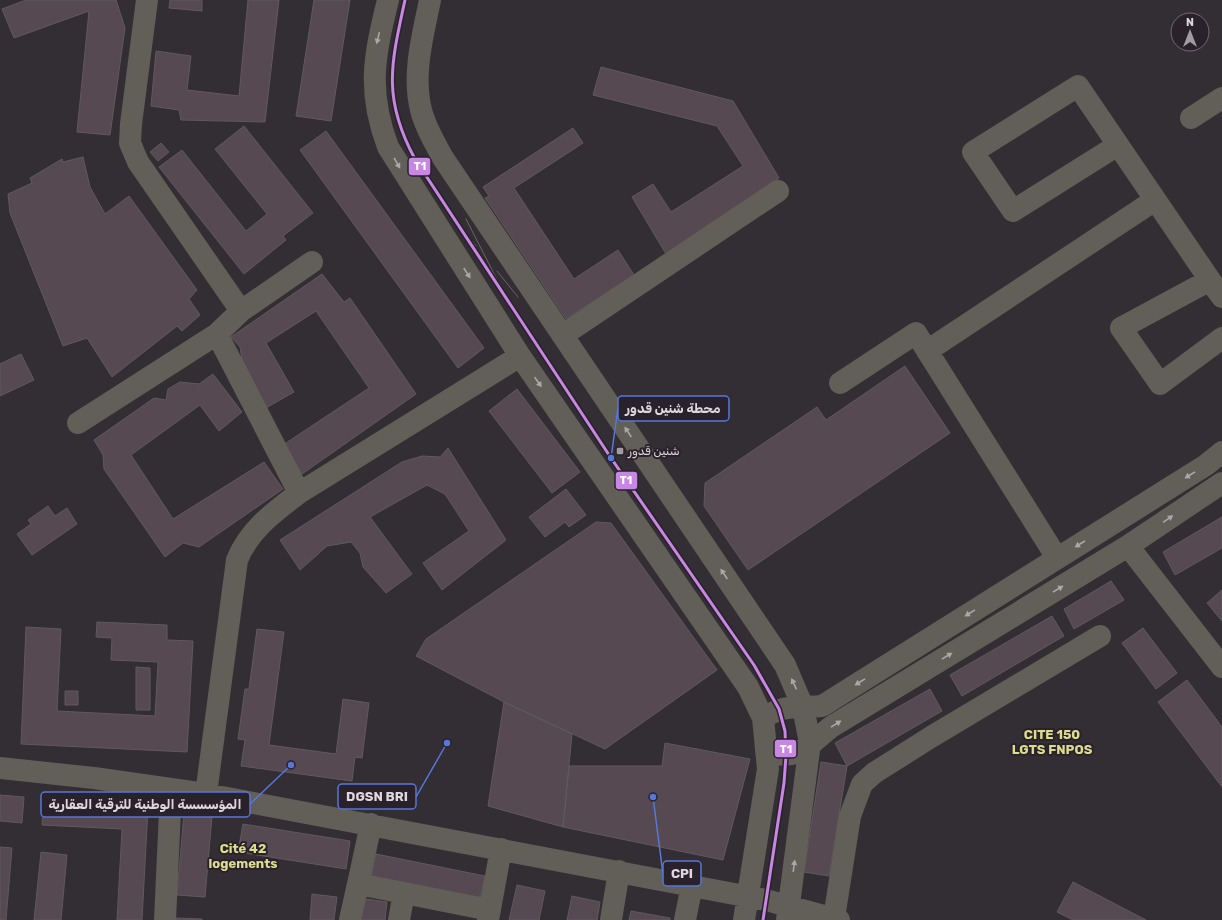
<svg xmlns="http://www.w3.org/2000/svg" width="1222" height="920" viewBox="0 0 1222 920" font-family="Rubik,'Noto Naskh Arabic',sans-serif">
	<style>
		.building { fill: #564951; stroke: #5f5a5d }
		.lines { fill: none; stroke-linecap: round; stroke-linejoin: round }
		.minor { stroke: #625e58; stroke-width: 22 }
		.tram { stroke: #6a6665; stroke-width: 1 }
		.tram-1-casing { stroke: #2a222b; stroke-width: 6 }
		.tram-1 { stroke: #c787e3; stroke-width: 3 }
		.oneway { fill: #aca7a8 }
		.poi-dot { fill: #a29ca2; stroke: #2a222b; stroke-width: 1.5 }
		.labels { text-anchor: middle; dominant-baseline: central; stroke-width: 4; stroke-linejoin: round; paint-order: stroke }
		.poi-label { font-size: 12px; fill: #ddd8dd; stroke: #2a222b; text-anchor: start }
		.neighbourhood-label { font-size: 13px; font-weight: bold; fill: #dbdc8e; stroke: #2a222b }
		.leader { fill: none; stroke: #5777da; stroke-width: 1.5 }
		.callout-dot { fill: #5777da; stroke: #2a222b; stroke-width: 1.5 }
		.callout { fill: #2a222b; stroke: #5777da; stroke-width: 1.5 }
		.callout-label { font-size: 13px; text-anchor: middle; font-weight: bold; fill: #ddd8dd }
		.line-badge { stroke: #2a222b; stroke-width: 1.5 }
		.badge-label { font-size: 11px; text-anchor: middle; font-weight: bold; fill: #fff }
	</style>
	<rect width="100%" height="100%" fill="#332e33"/>
	<path class="building" d="M 26,0 L 116,0 L 125,28 L 110,135 L 77,132 L 89,11 L 14,38 L 2,9 Z
		M 170,0 L 202,0 L 202,11 L 169,8 Z
		M 248,0 L 279,0 L 265,122 L 181,120 L 179,110 L 151,106 L 156,51 L 191,56 L 187,90 L 239,96 Z
		M 314,0 L 350,0 L 331,121 L 296,116 Z
		M 601,67 L 733,101 L 779,178 L 666,254 L 632,197 L 653,184 L 671,212 L 743,166 L 717,126 L 593,95 Z
		M 244,126 L 313,213 L 283,236 L 286,240 L 244,274 L 159,167 L 182,150 L 246,231 L 267,214 L 215,149 Z
		M 573,128 L 583,143 L 514,188 L 574,279 L 618,250 L 634,275 L 566,319 L 485,198 L 489,196 L 483,187 Z
		M 326,131 L 484,348 L 458,368 L 300,150 Z
		M 161,143 L 169,152 L 158,161 L 150,152 Z
		M 83,157 L 90,187 L 105,214 L 129,196 L 197,290 L 189,299 L 200,315 L 182,331 L 177,326 L 112,377 L 87,338 L 63,346 L 10,213 L 8,194 L 32,183 L 30,178 L 62,159 L 63,162 Z
		M 322,274 L 344,302 L 350,298 L 416,394 L 302,474 L 283,445 L 369,388 L 316,311 L 266,343 L 294,392 L 264,409 L 245,378 L 240,347 L 231,337 Z
		M 21,354 L 34,380 L 0,396 L 0,364 Z
		M 905,366 L 950,433 L 748,570 L 704,506 L 705,483 L 817,407 L 826,420 Z
		M 213,374 L 242,412 L 219,431 L 200,405 L 131,455 L 173,519 L 264,462 L 283,489 L 199,547 L 183,543 L 165,557 L 104,469 L 103,455 L 94,440 L 154,398 L 166,400 L 168,389 L 180,382 L 199,384 Z
		M 517,389 L 580,472 L 552,493 L 489,411 Z
		M 448,448 L 506,540 L 442,590 L 423,563 L 469,531 L 445,494 L 427,485 L 370,517 L 412,574 L 386,593 L 363,567 L 360,553 L 351,542 L 327,546 L 300,570 L 280,540 L 402,462 L 422,456 L 440,457 Z
		M 566,489 L 586,515 L 569,527 L 565,522 L 545,537 L 529,517 Z
		M 48,506 L 55,516 L 67,508 L 77,524 L 32,555 L 17,534 L 31,524 L 28,520 Z
		M 1222,517 L 1222,548 L 1175,575 L 1163,552 Z
		M 596,522 L 611,523 L 717,670 L 605,749 L 504,702 L 416,656 L 426,639 Z
		M 1111,581 L 1124,600 L 1074,629 L 1064,609 Z
		M 1222,590 L 1222,621 L 1207,603 Z
		M 1052,616 L 1064,636 L 962,696 L 950,675 Z
		M 97,622 L 167,625 L 167,640 L 193,641 L 187,752 L 21,744 L 26,627 L 61,629 L 57,711 L 155,716 L 158,662 L 111,660 L 112,638 L 96,637 Z
		M 1143,628 L 1177,673 L 1156,689 L 1122,643 Z
		M 257,629 L 284,632 L 269,745 L 336,754 L 343,699 L 369,703 L 362,758 L 355,757 L 352,781 L 241,766 L 245,740 L 238,739 L 245,689 L 249,689 Z
		M 136,667 L 150,668 L 150,710 L 136,710 Z
		M 1187,680 L 1222,727 L 1222,787 L 1158,702 Z
		M 930,689 L 942,711 L 847,766 L 835,743 Z
		M 65,691 L 78,691 L 78,705 L 65,705 Z
		M 504,702 L 572,734 L 563,827 L 488,806 Z
		M 665,743 L 750,759 L 723,860 L 563,827 L 569,766 L 662,766 Z
		M 821,762 L 847,766 L 829,876 L 804,872 Z
		M 0,795 L 24,797 L 22,823 L 0,821 Z
		M 43,803 L 148,808 L 142,920 L 117,920 L 122,829 L 42,825 Z
		M 184,813 L 212,816 L 205,897 L 177,895 Z
		M 243,824 L 350,841 L 346,869 L 238,852 Z
		M 0,847 L 12,848 L 6,920 L 0,920 Z
		M 41,852 L 67,855 L 61,920 L 34,920 Z
		M 376,854 L 485,876 L 480,900 L 371,877 Z
		M 1073,882 L 1146,920 L 1073,920 L 1057,912 Z
		M 517,885 L 545,891 L 539,920 L 509,920 Z
		M 312,894 L 337,897 L 334,920 L 310,920 Z
		M 572,896 L 600,902 L 597,920 L 567,920 Z
		M 359,898 L 387,902 L 385,920 L 356,920 Z
		M 631,911 L 670,918 L 670,920 L 629,920 Z
		M 176,918 L 202,919 L 202,920 L 176,920 Z"/>
	<g class="lines">
		<path class="minor" d="M 147,0 L 131,124 L 130,143 L 138,162 L 241,311
			M 388,0 C 374,57 367,91 388,147 L 520,356 L 748,687 L 763,718 L 768,769 L 744,920
			M 430,0 C 423,35 412,74 421,110 C 425,127 435,143 443,158 L 785,665 L 803,707 L 810,743 L 787,920
			M 1191,118 L 1222,98
			M 1118,145 L 1013,211 L 973,152 L 1078,86 L 1216,289 L 1222,297
			M 1210,280 L 1121,328 L 1160,384 L 1222,338
			M 217,334 L 299,493
			M 563,335 L 778,191
			M 927,351 L 1155,200
			M 840,383 L 916,333 L 1057,558
			M 78,423 L 217,334 L 241,311 L 312,262
			M 1128,546 L 1222,667
			M 763,718 C 784,704 798,708 822,706 L 1206,465 L 1222,452
			M 766,751 C 798,763 808,745 831,727 L 1128,546 L 1222,483
			M 0,768 L 94,778 L 206,794 L 766,900 L 839,920
			M 206,794 L 237,560 C 249,530 274,512 299,493 L 520,356
			M 371,824 L 358,884 L 404,893 L 399,920
			M 404,893 L 490,910
			M 834,918 L 850,816 L 862,784 L 874,773 L 931,737 L 1100,636
			M 165,920 L 171,789
			M 350,920 L 358,884
			M 488,920 L 501,849
			M 611,920 L 619,871
			M 685,920 L 692,885"/>
		<path class="tram" d="M 466,219 L 509,303
			M 458,225 L 476,246
			M 497,271 L 518,297"/>
		<defs>
			<path id="tram-1" d="M 405,0 C 391,64 382,98 415,159 L 611,458 L 754,665 L 779,709 L 785,731 L 786,756 L 784,783 L 763,920"/>
		</defs>
		<use href="#tram-1" class="tram-1-casing"/>
		<use href="#tram-1" class="tram-1"/>
	</g>
	<defs><path id="oneway-solid" d="M-6-.8H1V-3.2L6.5 0L1 3.2V.8H-6Z"/></defs>
	<g class="oneway">
		<use href="#oneway-solid" transform="translate(378 38) rotate(103)"/>
		<use href="#oneway-solid" transform="translate(397 163) rotate(60)"/>
		<use href="#oneway-solid" transform="translate(467 273) rotate(57)"/>
		<use href="#oneway-solid" transform="translate(538 382) rotate(55)"/>
		<use href="#oneway-solid" transform="translate(628 432) rotate(-124)"/>
		<use href="#oneway-solid" transform="translate(1190 475) rotate(148)"/>
		<use href="#oneway-solid" transform="translate(1168 519) rotate(-34)"/>
		<use href="#oneway-solid" transform="translate(1080 544) rotate(148)"/>
		<use href="#oneway-solid" transform="translate(724 574) rotate(-124)"/>
		<use href="#oneway-solid" transform="translate(1058 589) rotate(-31)"/>
		<use href="#oneway-solid" transform="translate(970 613) rotate(148)"/>
		<use href="#oneway-solid" transform="translate(947 656) rotate(-31)"/>
		<use href="#oneway-solid" transform="translate(860 682) rotate(148)"/>
		<use href="#oneway-solid" transform="translate(794 684) rotate(-115)"/>
		<use href="#oneway-solid" transform="translate(836 724) rotate(-32)"/>
		<use href="#oneway-solid" transform="translate(794 866) rotate(-82)"/>
	</g>
	<rect class="poi-dot" x="616" y="447" width="8" height="8" rx="2"/>
	<g class="labels">
		<g class="poi-label">
			<text x="628" y="451">شنين قدور</text>
		</g>
		<g class="neighbourhood-label">
			<text x="1052" y="734">CITE 150<tspan x="1052" dy="15">LGTS FNPOS</tspan></text>
			<text x="243" y="848">Cité 42<tspan x="243" dy="15">logements</tspan></text>
		</g>
	</g>
	<path class="leader" d="M611 458L618 408M447 743L416 797M291 765L250 804M653 797L663 874"/>
	<g class="callout-dot">
		<circle cx="611" cy="458" r="4"/>
		<circle cx="447" cy="743" r="4"/>
		<circle cx="291" cy="765" r="4"/>
		<circle cx="653" cy="797" r="4"/>
	</g>
	<g class="callout">
		<rect x="618" y="396" width="111" height="25" rx="4"/>
		<rect x="338" y="784" width="78" height="25" rx="4"/>
		<rect x="41" y="792" width="209" height="25" rx="4"/>
		<rect x="663" y="861" width="38" height="25" rx="4"/>
	</g>
	<g class="callout-label">
		<text x="673" y="413">محطة شنين قدور</text>
		<text x="377" y="801">DGSN BRI</text>
		<text x="145" y="809">المؤسسسة الوطنية للترقية العقارية</text>
		<text x="682" y="878">CPI</text>
	</g>
	<g class="line-badge">
		<rect x="408" y="157" width="23" height="19" rx="4" fill="#c787e3"/>
		<rect x="615" y="471" width="23" height="19" rx="4" fill="#c787e3"/>
		<rect x="774" y="739" width="23" height="19" rx="4" fill="#c787e3"/>
	</g>
	<g class="badge-label">
		<text x="420" y="170">T1</text>
		<text x="626" y="484">T1</text>
		<text x="786" y="753">T1</text>
	</g>
	<g transform="translate(1190 32)"><circle r="19" fill="#2a222b" stroke="#726b72"/>
	<path d="M0-3L7 15L0 10L-7 15Z" fill="#a29ca2"/>
	<text y="-6" font-size="11" font-weight="bold" text-anchor="middle" fill="#ddd8dd">N</text>
	</g>
</svg>
